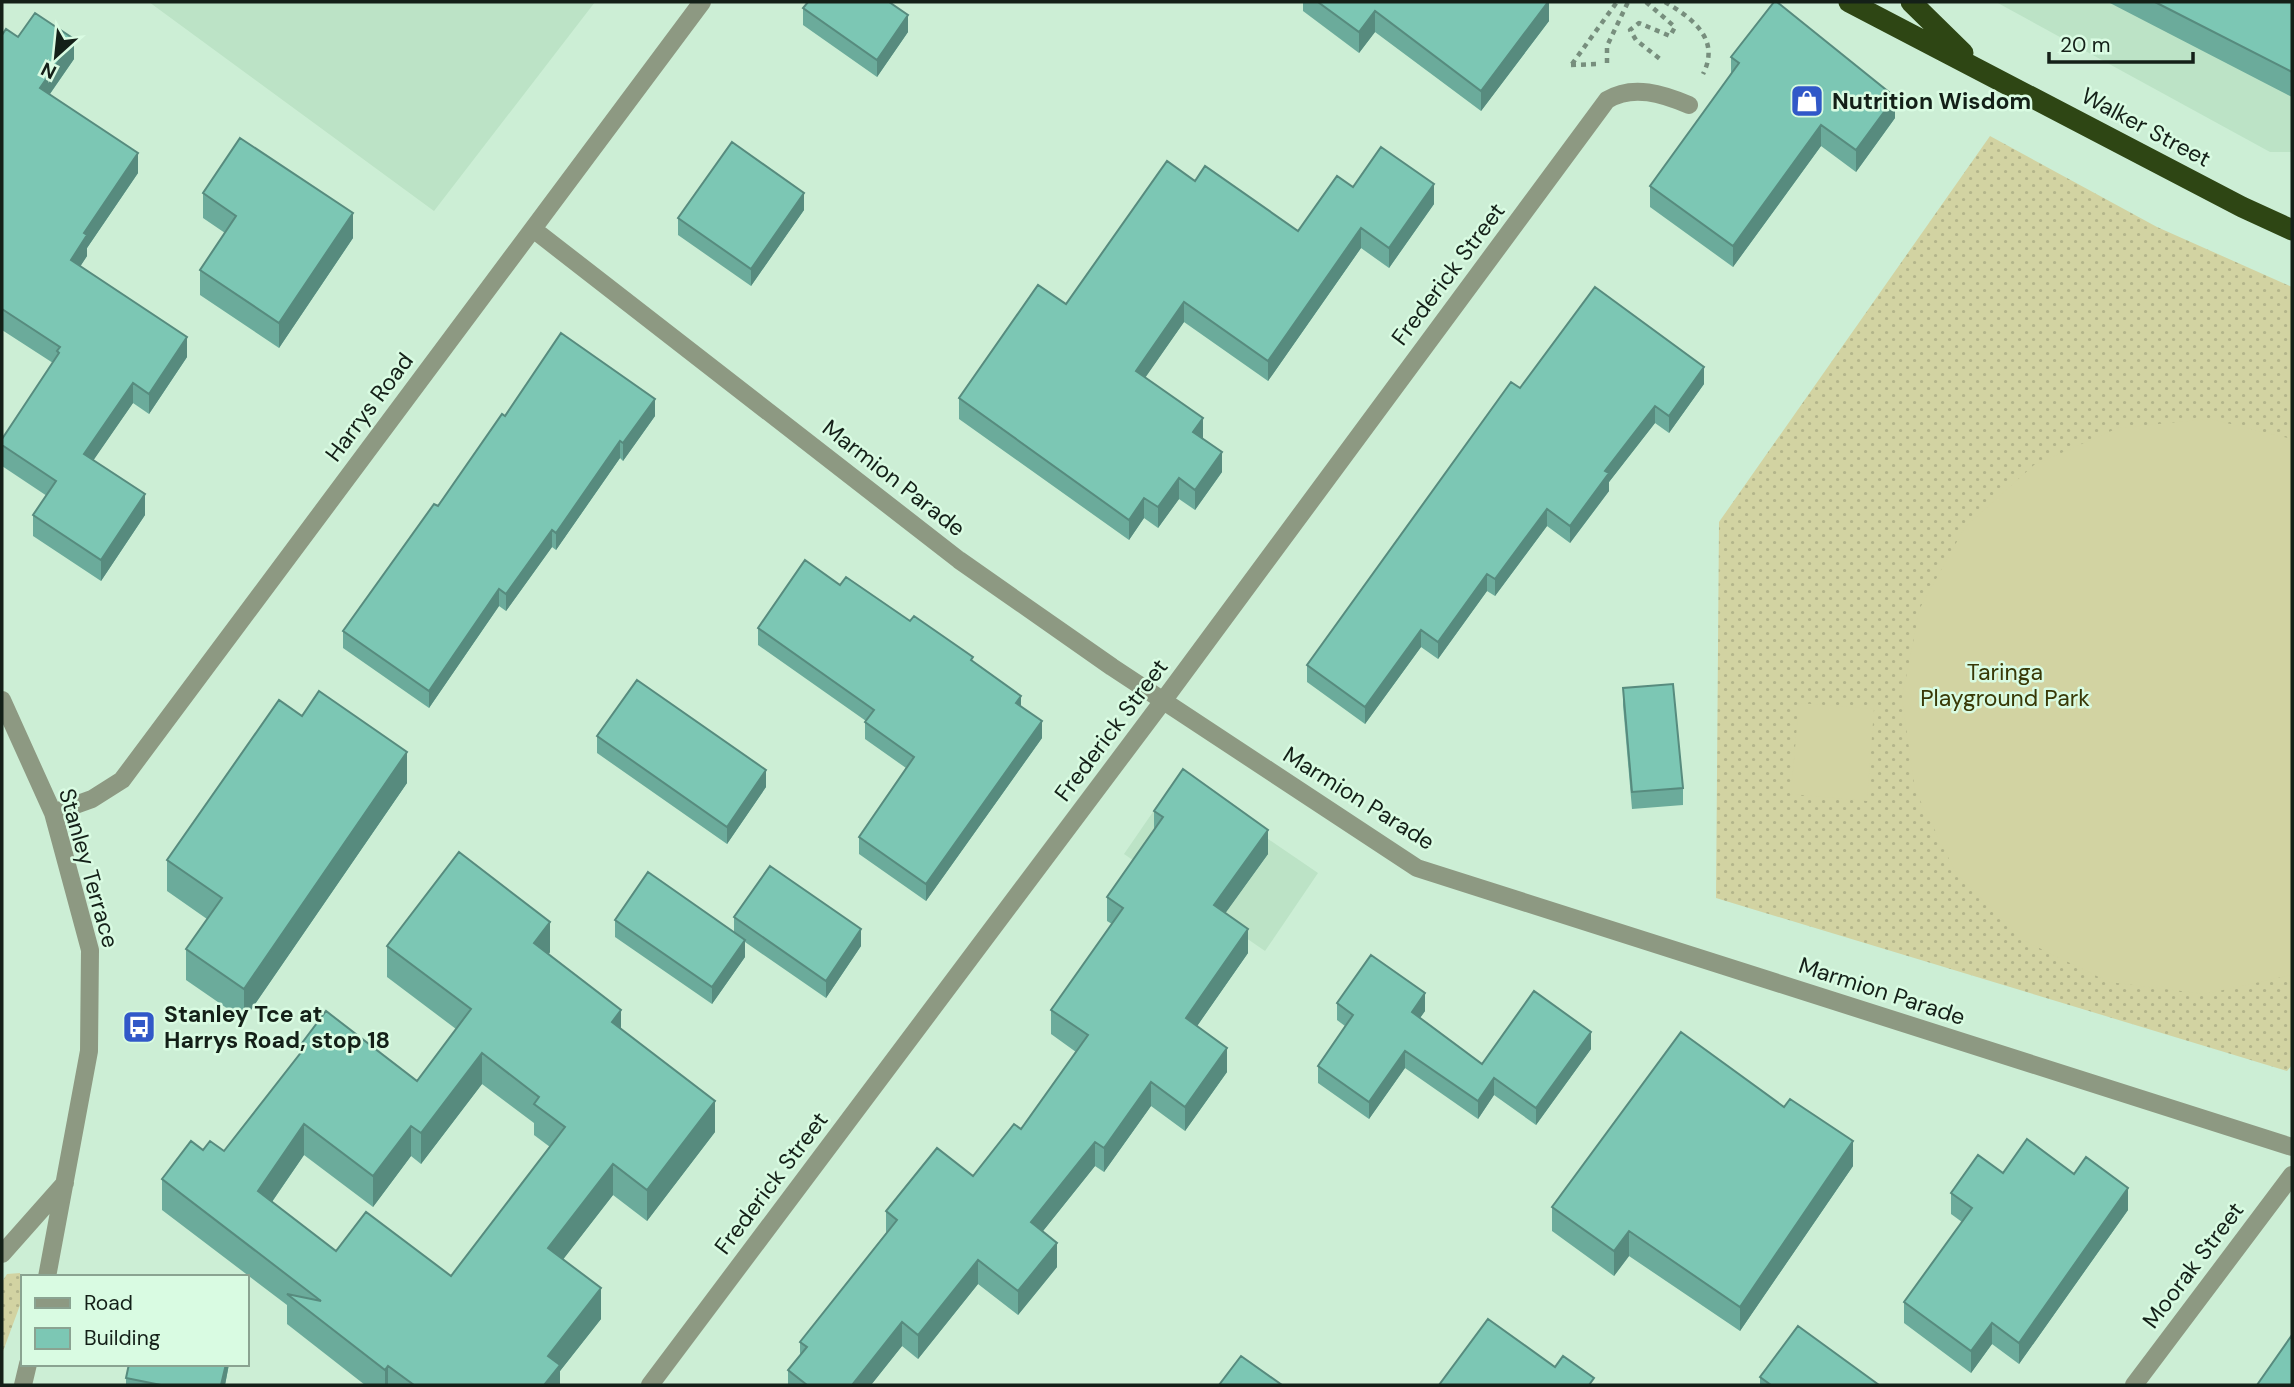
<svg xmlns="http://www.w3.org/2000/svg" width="2294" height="1387" viewBox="0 0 2294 1387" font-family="'DM Sans',sans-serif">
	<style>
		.built { fill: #bce3c6 }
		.grass { fill: url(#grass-dots) }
		.pitch { fill: #d2d3a2 }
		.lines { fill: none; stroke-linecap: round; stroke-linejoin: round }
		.path { stroke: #778e7d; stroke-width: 4.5; stroke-dasharray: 5 5; stroke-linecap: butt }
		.minor { stroke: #8d9982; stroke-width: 18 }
		.highway { stroke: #2e4614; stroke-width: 21 }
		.wall { fill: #6bab9b; fill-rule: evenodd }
		.shaded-wall { fill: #578b7e }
		.building { fill: #7cc7b4; stroke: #578b7e; stroke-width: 2; fill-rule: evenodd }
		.labels { text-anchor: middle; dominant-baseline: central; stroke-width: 5; stroke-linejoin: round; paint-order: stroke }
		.poi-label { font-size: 23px; font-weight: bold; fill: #142018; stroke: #d9fbe2; text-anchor: start }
		.street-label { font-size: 23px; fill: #142018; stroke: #d9fbe2 }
		.park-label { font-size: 23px; fill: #383806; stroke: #d9fbe2 }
	</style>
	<defs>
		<pattern id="grass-dots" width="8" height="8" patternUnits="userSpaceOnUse" patternTransform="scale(1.75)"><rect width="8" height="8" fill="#d2d3a2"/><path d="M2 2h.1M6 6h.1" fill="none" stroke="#b3b58b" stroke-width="1.8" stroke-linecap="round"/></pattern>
	</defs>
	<rect width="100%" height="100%" fill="#cceed5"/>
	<path class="built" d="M 149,2 L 595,2 L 434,211 Z
		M 1996,2 L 2292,2 L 2292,152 L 2270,152 Z
		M 1177,777 L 1318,873 L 1265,951 L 1124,854 Z"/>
	<path class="grass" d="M 1990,136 L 2157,227 L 2292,287 L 2292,1065 L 2287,1071 L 1716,898 L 1719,522 Z
		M 20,1273 L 23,1297 L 2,1354 L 2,1282 L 7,1274 Z"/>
	<path class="pitch" d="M 2210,419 L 2292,439 L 2292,975 L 2205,994 L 2109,982 L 2021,939 L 1956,873 L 1915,790 L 1902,698 L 1920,608 L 1965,527 L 2034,465 L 2118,428 Z
		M 1799,703 L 1874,709 L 1867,801 L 1791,794 Z"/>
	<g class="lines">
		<path class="path" d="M 1646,2 L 1675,27 L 1670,36 L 1639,23 L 1630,30 L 1636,40 L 1660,59
			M 1665,2 C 1692,18 1721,39 1703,74
			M 1607,63 L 1607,46 L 1628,2
			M 1572,64 L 1617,2
			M 1571,65 L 1599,64"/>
		<path class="minor" d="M 533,229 L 959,560 L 1112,667 L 1417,868 L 2292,1147
			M 2,700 L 53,813 L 90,950 L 89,1051 L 47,1277
			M 53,813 L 92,799 L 122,780 L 702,2
			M 2,1254 L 65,1183
			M 23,1385 L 28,1364
			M 650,1385 L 1163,701 L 1607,100 C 1633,84 1663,94 1689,105
			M 2134,1385 L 2292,1175"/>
		<path class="highway" d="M 1849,2 L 2242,207 L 2292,230
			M 1911,2 L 1963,53"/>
	</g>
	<path class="wall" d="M 1303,2 L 1549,2 L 1549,21 L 1481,111 L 1375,32 L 1359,53 L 1303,11 Z
		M 2108,2 L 2292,2 L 2292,97 Z
		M 803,8 L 908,32 L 877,77 L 803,25 Z
		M 2,35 L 18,37 L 74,59 L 50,94 L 138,173 L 87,248 L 87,256 L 80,266 L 187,357 L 149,414 L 133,403 L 93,460 L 145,515 L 101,581 L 33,536 L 33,515 L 47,496 L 2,466 L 2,439 L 53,363 L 2,330 Z
		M 1731,57 L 1895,118 L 1856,172 L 1821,146 L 1733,267 L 1650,207 L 1650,186 L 1731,76 Z
		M 1195,181 L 1298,231 L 1353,187 L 1434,204 L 1389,268 L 1361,248 L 1268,381 L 1184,322 L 1145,377 L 1203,438 L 1203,439 L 1222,472 L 1195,510 L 1179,499 L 1158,528 L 1144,518 L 1129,540 L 959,419 L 959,398 L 1066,304 Z
		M 203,193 L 353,238 L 279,348 L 200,295 L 200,270 L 225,233 L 203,218 Z
		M 804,210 L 751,286 L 678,235 L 678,218 Z
		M 1704,384 L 1669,433 L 1655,423 L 1609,482 L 1609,491 L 1570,543 L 1547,526 L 1495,596 L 1487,591 L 1438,659 L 1421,647 L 1365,724 L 1307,682 L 1307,665 L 1520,388 Z
		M 505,416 L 655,416 L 623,461 L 620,458 L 556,550 L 552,547 L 506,611 L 499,606 L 429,708 L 343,648 L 343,631 Z
		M 840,585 L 910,621 L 973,661 L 1021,706 L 1042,738 L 926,901 L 859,854 L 859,837 L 906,768 L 865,739 L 865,722 L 866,721 L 758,645 L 758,628 Z
		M 1623,688 L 1683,788 L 1683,805 L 1632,809 L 1623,705 Z
		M 302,716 L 407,783 L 244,1020 L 186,980 L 186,949 L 207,919 L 167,891 L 167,860 Z
		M 597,736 L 766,787 L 727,844 L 597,753 Z
		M 1154,811 L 1268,854 L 1225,913 L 1248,953 L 1197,1026 L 1227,1072 L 1185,1131 L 1151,1106 L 1104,1172 L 1095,1166 L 1043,1231 L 1057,1267 L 1018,1315 L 978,1284 L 918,1359 L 902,1346 L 871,1385 L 788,1385 L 788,1370 L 800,1355 L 800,1342 L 886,1233 L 886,1211 L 973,1176 L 1021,1129 L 1076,1052 L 1051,1034 L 1051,1010 L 1112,924 L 1107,921 L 1107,897 L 1154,830 Z
		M 734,917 L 861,946 L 826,998 L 745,942 L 745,957 L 712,1004 L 615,937 L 615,920 L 734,932 Z
		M 387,946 L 550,952 L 549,954 L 621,1029 L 715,1132 L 647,1221 L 613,1195 L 563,1259 L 601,1319 L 560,1371 L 560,1385 L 365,1385 L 287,1324 L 287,1305 L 162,1210 L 162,1179 L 203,1150 L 224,1151 L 302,1052 L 302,1043 L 417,1081 L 456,1029 L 387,977 ZM 482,1084 L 534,1123 L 534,1135 L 550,1147 L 451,1276 L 336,1251 L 272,1202 L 304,1155 L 373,1207 L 411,1156 L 421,1164 Z
		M 1337,1003 L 1425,1011 L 1420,1018 L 1482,1064 L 1591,1049 L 1536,1125 L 1494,1095 L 1478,1119 L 1405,1068 L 1369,1119 L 1318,1083 L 1318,1066 L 1345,1026 L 1337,1020 Z
		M 1784,1107 L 1853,1166 L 1740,1331 L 1629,1256 L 1614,1276 L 1552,1231 L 1552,1207 Z
		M 2003,1173 L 2074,1174 L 2128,1210 L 2019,1364 L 1992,1344 L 1971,1373 L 1904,1323 L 1904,1302 L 1962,1222 L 1951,1214 L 1951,1193 Z
		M 129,1364 L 229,1364 L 225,1385 L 126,1385 L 126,1378 Z
		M 1760,1377 L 1879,1385 L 1760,1385 Z"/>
	<path class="shaded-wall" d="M 1548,2 L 1549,2 L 1549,21 L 1481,111 L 1481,91 Z
		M 1375,11 L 1375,32 L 1359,53 L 1359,32 Z
		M 908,15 L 908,32 L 877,77 L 877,60 Z
		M 74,39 L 74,59 L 40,108 L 40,88 Z
		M 1895,97 L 1895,118 L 1856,172 L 1856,150 Z
		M 1821,125 L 1821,146 L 1733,267 L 1733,246 Z
		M 138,153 L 138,173 L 87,248 L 87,256 L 71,281 L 71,260 L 84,233 Z
		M 1434,184 L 1434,204 L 1389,268 L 1389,248 Z
		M 804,193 L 804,210 L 751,286 L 751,269 Z
		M 353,213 L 353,238 L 279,348 L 279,323 Z
		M 1361,228 L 1361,248 L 1268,381 L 1268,361 Z
		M 1184,302 L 1184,322 L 1136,391 L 1136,371 Z
		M 187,337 L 187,357 L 149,414 L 149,394 Z
		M 1704,367 L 1704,384 L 1669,433 L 1669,416 Z
		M 133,383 L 133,403 L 84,474 L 84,454 Z
		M 655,399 L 655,416 L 623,461 L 623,443 Z
		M 1655,406 L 1655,423 L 1609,482 L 1609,491 L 1570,543 L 1570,526 L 1605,471 Z
		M 1203,418 L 1203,438 L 1193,453 L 1193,432 Z
		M 620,441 L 620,458 L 556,550 L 556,533 Z
		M 1222,452 L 1222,472 L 1195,510 L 1195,490 Z
		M 1179,478 L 1179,499 L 1158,528 L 1158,507 Z
		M 145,494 L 145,515 L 101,581 L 101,560 Z
		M 1144,498 L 1144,518 L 1129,540 L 1129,520 Z
		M 1547,509 L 1547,526 L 1495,596 L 1495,579 Z
		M 552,530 L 552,547 L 506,611 L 506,594 Z
		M 1487,574 L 1487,591 L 1438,659 L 1438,642 Z
		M 499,589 L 499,606 L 429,708 L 429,691 Z
		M 1421,630 L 1421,647 L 1365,724 L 1365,707 Z
		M 1021,696 L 1021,713 L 1016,703 Z
		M 1042,721 L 1042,738 L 926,901 L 926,884 Z
		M 407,752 L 407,783 L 244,1020 L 244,989 Z
		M 766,770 L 766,787 L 727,844 L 727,827 Z
		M 1268,830 L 1268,854 L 1214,929 L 1214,905 Z
		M 550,922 L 550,952 L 534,973 L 534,943 Z
		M 861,929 L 861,946 L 826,998 L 826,981 Z
		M 1248,929 L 1248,953 L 1186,1042 L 1186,1018 Z
		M 745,940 L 745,957 L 712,1004 L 712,987 Z
		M 1425,993 L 1425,1011 L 1412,1029 L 1412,1012 Z
		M 621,1010 L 621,1040 L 612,1022 Z
		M 1591,1032 L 1591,1049 L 1536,1125 L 1536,1108 Z
		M 1227,1048 L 1227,1072 L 1185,1131 L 1185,1107 Z
		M 1405,1051 L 1405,1068 L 1369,1119 L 1369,1102 Z
		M 482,1053 L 482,1084 L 421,1164 L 421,1133 Z
		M 1494,1078 L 1494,1095 L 1478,1119 L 1478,1101 Z
		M 1151,1082 L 1151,1106 L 1104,1172 L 1104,1148 Z
		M 715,1101 L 715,1132 L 647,1221 L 647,1190 Z
		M 304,1124 L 304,1155 L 258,1222 L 258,1191 Z
		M 411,1126 L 411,1156 L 373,1207 L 373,1176 Z
		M 1853,1141 L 1853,1166 L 1740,1331 L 1740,1307 Z
		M 1095,1142 L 1095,1166 L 1031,1246 L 1031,1222 Z
		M 613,1164 L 613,1195 L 548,1279 L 548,1248 Z
		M 2128,1188 L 2128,1210 L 2019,1364 L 2019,1343 Z
		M 1629,1231 L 1629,1256 L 1614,1276 L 1614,1251 Z
		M 1057,1243 L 1057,1267 L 1018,1315 L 1018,1291 Z
		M 978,1260 L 978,1284 L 918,1359 L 918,1335 Z
		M 601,1288 L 601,1319 L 560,1371 L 560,1385 L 544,1385 L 548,1356 Z
		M 902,1322 L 902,1346 L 871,1385 L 852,1385 Z
		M 1992,1323 L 1992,1344 L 1971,1373 L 1971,1351 Z
		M 226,1364 L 229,1364 L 225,1385 L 221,1385 Z
		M 388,1366 L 388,1385 L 385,1385 L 385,1370 Z"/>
	<path class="building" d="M 808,2 L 889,2 L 908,15 L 877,60 L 803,8 Z
		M 1318,2 L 1548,2 L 1481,91 L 1375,11 L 1359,32 Z
		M 1774,2 L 1777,2 L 1895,97 L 1856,150 L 1821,125 L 1733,246 L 1650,186 L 1739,63 L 1731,57 Z
		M 2155,2 L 2292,2 L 2292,72 Z
		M 35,13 L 74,39 L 40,88 L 138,153 L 84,233 L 87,235 L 71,260 L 187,337 L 149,394 L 133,383 L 84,454 L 145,494 L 101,560 L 33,515 L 56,481 L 2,445 L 2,439 L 59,353 L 57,351 L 60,347 L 2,309 L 2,35 L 6,29 L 18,37 Z
		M 240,138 L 353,213 L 279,323 L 200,270 L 236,216 L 203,193 Z
		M 732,142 L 804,193 L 751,269 L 678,218 Z
		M 1381,147 L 1434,184 L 1389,248 L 1361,228 L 1268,361 L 1184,302 L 1136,371 L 1203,418 L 1193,432 L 1222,452 L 1195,490 L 1179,478 L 1158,507 L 1144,498 L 1129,520 L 959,398 L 1038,285 L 1066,304 L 1167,161 L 1195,181 L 1205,166 L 1298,231 L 1337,176 L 1353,187 Z
		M 1595,287 L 1704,367 L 1669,416 L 1655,406 L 1605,471 L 1609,473 L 1570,526 L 1547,509 L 1495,579 L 1487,574 L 1438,642 L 1421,630 L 1365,707 L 1307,665 L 1511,382 L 1520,388 Z
		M 561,333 L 655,399 L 623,443 L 620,441 L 556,533 L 552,530 L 506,594 L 499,589 L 429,691 L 343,631 L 434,504 L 438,506 L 502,414 L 505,416 Z
		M 805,560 L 840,585 L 846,577 L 910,621 L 914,616 L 973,657 L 971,660 L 1021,696 L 1016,703 L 1042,721 L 926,884 L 859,837 L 914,757 L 865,722 L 874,710 L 758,628 Z
		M 637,680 L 766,770 L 727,827 L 597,736 Z
		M 1673,684 L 1683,788 L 1632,792 L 1623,688 Z
		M 319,691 L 407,752 L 244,989 L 186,949 L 222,898 L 167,860 L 279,700 L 302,716 Z
		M 1183,769 L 1268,830 L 1214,905 L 1248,929 L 1186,1018 L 1227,1048 L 1185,1107 L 1151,1082 L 1104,1148 L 1095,1142 L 1031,1222 L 1057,1243 L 1018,1291 L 978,1260 L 918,1335 L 902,1322 L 852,1385 L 807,1385 L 788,1370 L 807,1347 L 800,1342 L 897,1220 L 886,1211 L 937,1148 L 973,1176 L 1014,1124 L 1021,1129 L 1088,1035 L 1051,1010 L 1123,908 L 1107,897 L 1163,817 L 1154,811 Z
		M 459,852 L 550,922 L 534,943 L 621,1010 L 612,1022 L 715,1101 L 647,1190 L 613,1164 L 548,1248 L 601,1288 L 548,1356 L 560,1365 L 544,1385 L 414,1385 L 388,1366 L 385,1370 L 287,1294 L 321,1301 L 162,1179 L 191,1141 L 203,1150 L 210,1141 L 224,1151 L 306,1046 L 302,1043 L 326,1011 L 417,1081 L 471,1009 L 387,946 ZM 482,1053 L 539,1097 L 534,1104 L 565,1127 L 451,1276 L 366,1212 L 336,1251 L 258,1191 L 304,1124 L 373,1176 L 411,1126 L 421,1133 Z
		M 770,866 L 861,929 L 826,981 L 734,917 Z
		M 648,872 L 745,940 L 712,987 L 615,920 Z
		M 1371,955 L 1425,993 L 1412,1012 L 1482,1064 L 1534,991 L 1591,1032 L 1536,1108 L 1494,1078 L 1478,1101 L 1405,1051 L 1369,1102 L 1318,1066 L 1353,1015 L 1337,1003 Z
		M 1681,1032 L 1784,1107 L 1790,1099 L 1853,1141 L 1740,1307 L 1629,1231 L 1614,1251 L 1552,1207 Z
		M 2027,1139 L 2074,1174 L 2086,1157 L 2128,1188 L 2019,1343 L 1992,1323 L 1971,1351 L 1904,1302 L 1972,1208 L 1951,1193 L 1978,1155 L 2003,1173 Z
		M 1488,1319 L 1555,1367 L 1563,1356 L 1594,1378 L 1589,1385 L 1439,1385 Z
		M 1798,1326 L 1879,1385 L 1771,1385 L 1760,1377 Z
		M 2292,1335 L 2292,1385 L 2257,1385 Z
		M 1241,1356 L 1282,1385 L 1219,1385 Z
		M 129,1364 L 226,1364 L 221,1385 L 161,1385 L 126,1378 Z"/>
	<defs>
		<symbol id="shop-square" viewBox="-11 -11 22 22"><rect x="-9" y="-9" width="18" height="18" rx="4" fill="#3158c8" stroke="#d9fbe2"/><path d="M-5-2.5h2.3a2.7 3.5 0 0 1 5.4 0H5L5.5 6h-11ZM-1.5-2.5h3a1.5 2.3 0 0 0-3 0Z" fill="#fff"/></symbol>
		<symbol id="bus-square" viewBox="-11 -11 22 22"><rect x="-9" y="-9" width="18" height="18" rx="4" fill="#3158c8" stroke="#d9fbe2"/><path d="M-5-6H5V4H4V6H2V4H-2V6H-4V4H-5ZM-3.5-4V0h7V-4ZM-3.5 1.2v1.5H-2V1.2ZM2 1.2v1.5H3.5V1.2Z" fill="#fff"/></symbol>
	</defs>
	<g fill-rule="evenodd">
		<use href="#shop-square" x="1788" y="82" width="38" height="38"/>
		<use href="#bus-square" x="120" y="1008" width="38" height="38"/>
	</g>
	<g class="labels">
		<g class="poi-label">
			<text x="1832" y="101">Nutrition Wisdom</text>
			<text x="164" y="1014">Stanley Tce at<tspan x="164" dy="26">Harrys Road, stop 18</tspan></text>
		</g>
		<g class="street-label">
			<text transform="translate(2146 127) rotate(28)">Walker Street</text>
			<text transform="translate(1448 274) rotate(-53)">Frederick Street</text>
			<text transform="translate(369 407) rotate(-53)">Harrys Road</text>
			<text transform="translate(894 478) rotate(38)">Marmion Parade</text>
			<text transform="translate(1111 730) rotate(-53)">Frederick Street</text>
			<text transform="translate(1359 798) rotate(32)">Marmion Parade</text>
			<text transform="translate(89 868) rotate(74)">Stanley Terrace</text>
			<text transform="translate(1882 991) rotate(18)">Marmion Parade</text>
			<text transform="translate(771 1183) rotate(-53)">Frederick Street</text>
			<text transform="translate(2193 1265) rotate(-53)">Moorak Street</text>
		</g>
		<g class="park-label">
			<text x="2005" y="672">Taringa<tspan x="2005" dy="26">Playground Park</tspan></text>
		</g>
	</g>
	<rect width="2294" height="1387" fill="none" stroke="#142018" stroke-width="7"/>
	<rect x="21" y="1275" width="228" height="91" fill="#d9fbe2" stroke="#8aa391" stroke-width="2"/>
	<rect x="35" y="1298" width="35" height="10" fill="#8d9982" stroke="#8aa391" stroke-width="2"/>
	<text x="84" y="1310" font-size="21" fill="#142018">Road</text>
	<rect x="35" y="1328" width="35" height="21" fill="#7cc7b4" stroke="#8aa391" stroke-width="2"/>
	<text x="84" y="1345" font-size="21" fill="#142018">Building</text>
	<g transform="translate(56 56) rotate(207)" stroke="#d9fbe2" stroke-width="5" paint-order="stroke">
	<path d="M0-5L12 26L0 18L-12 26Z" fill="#142018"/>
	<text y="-10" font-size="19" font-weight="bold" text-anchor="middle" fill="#142018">N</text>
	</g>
	<path d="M2049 52v10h144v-10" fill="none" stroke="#142018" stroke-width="3.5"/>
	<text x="2060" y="52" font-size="21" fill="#142018" stroke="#d9fbe2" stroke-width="5" paint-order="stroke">20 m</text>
</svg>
